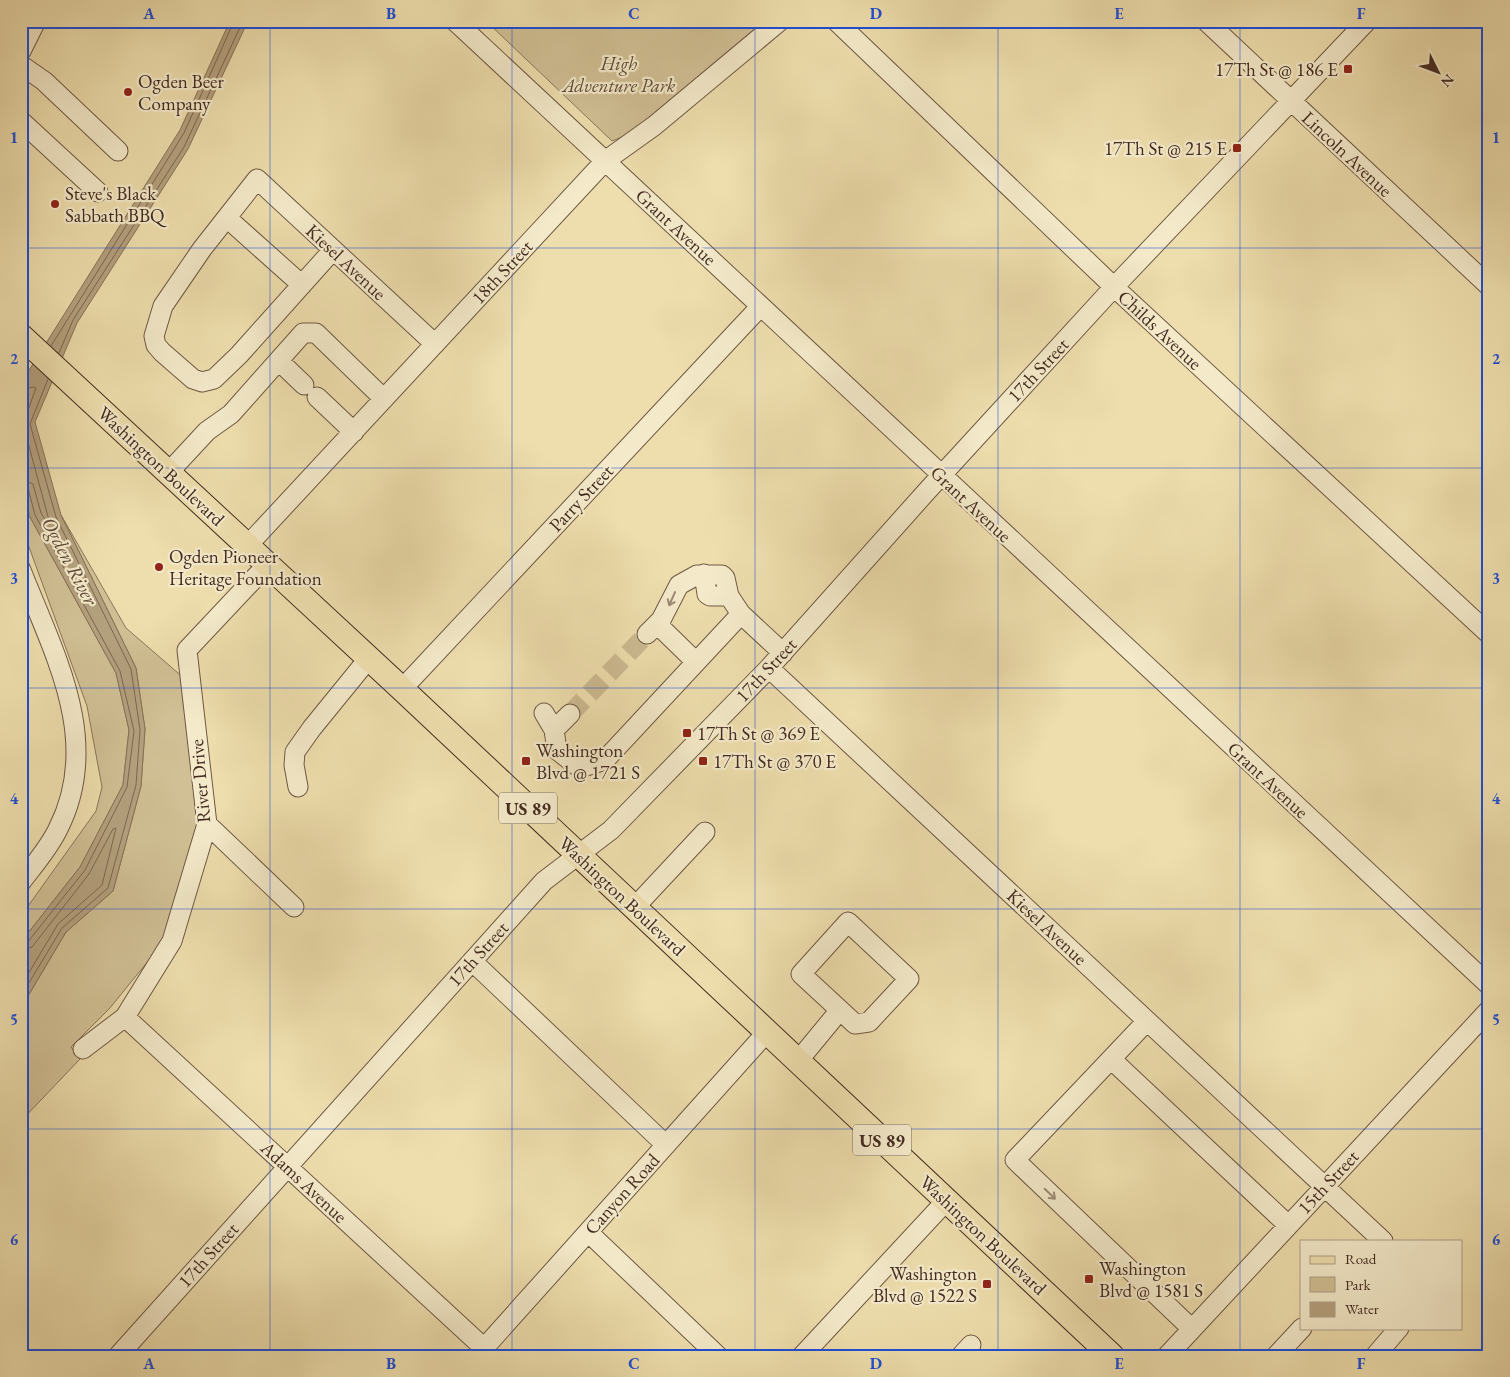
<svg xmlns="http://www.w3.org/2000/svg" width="1510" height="1377" viewBox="0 0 1510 1377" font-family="'EB Garamond',serif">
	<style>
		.green { fill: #d1c095; stroke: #8a765c }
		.water { fill: #b4a17e; stroke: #877259 }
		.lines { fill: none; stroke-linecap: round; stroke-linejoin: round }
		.shore { stroke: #7c6650; stroke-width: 1 }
		.stream { stroke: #877259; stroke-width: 4.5 }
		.minor-tunnel { stroke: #ccba91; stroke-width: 19; stroke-dasharray: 19 9; stroke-linecap: butt }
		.minor-casing { stroke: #6e5845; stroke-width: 21 }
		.major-casing { stroke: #432b22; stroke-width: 26 }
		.minor { stroke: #f4eaca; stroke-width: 19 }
		.major { stroke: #eedead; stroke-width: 24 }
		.oneway { stroke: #9c8a76 }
		.grid { fill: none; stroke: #1d4ed8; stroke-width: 1; stroke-opacity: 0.55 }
		.poi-dot { fill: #8f2418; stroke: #f4eaca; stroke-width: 2 }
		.labels { text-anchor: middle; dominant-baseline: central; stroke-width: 4.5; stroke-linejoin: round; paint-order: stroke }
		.shield { fill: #f4eaca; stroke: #786454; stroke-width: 1 }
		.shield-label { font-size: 18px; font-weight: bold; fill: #432b22 }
		.park-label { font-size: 19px; font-style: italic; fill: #5f4939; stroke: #f4eaca }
		.poi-label { font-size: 19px; fill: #432b22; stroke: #f4eaca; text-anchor: start }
		.street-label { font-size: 19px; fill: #432b22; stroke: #f4eaca }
		.water-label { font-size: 20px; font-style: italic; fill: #5f4839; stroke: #f4eaca }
		.neatline { fill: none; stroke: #1d4ed8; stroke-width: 2 }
		.grid-label { font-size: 16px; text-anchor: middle; font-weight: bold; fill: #1d4ed8 }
	</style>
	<rect width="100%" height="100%" fill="#eedead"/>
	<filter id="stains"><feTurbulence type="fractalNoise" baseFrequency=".004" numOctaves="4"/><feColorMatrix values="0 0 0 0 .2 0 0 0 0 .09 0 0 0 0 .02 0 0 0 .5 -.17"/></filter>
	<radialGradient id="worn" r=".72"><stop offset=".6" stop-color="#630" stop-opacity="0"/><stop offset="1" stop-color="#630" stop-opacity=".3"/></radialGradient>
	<path class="green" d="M 486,21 L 764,21 L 629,134 L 612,141 Z
		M 61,515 L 126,628 L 185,679 L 199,818 L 166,939 L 110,1008 L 71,1047 L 80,1059 L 21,1121 L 21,1003 L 28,996 L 66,932 L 113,891 L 141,786 L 145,729 L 136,668 Z
		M 30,517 L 116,673 L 129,730 L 123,785 L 80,867 L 21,942 L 21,916 L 96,811 L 102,787 L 87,706 L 21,525 L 21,520 Z"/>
	<path class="water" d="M 230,21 L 248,21 L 188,149 L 77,323 L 35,422 L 61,515 L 136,668 L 145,729 L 141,786 L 113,891 L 66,932 L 28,996 L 21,1003 L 21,942 L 80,867 L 123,785 L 129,730 L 116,673 L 30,517 L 21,481 L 21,383 L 180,130 Z"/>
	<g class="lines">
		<path class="shore" d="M 51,346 L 184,133 L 234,21
			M 59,353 L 73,320 L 184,147 L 243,21
			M 21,391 L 33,387 L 36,388 L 23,424 L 50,524 L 47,523 L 41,513 L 33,484 L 21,479
			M 21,485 L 28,488 L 35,515 L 120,671 L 134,731 L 127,787 L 85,870 L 27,943 L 21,945
			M 21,951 L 32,947 L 89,874 L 113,829 L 116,828 L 102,885 L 58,924 L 21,986
			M 21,996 L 62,928 L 108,888 L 136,785 L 140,730 L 131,669 L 56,517 L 30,424 L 48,379"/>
		<path class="stream" d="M 1485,1356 L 1489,1349"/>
		<path class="minor-tunnel" d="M 570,714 L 647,634"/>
		<defs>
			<path id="minor" d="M 455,21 L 1489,985
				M 836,21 L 1114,287 L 1489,634
				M 1206,21 L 1489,286
				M 21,51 L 36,21
				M 21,65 L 44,81 L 118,151
				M 21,121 L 98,192
				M 227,218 L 302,285
				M 333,250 L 239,355 L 214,379 L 202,382 L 193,379 L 162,352 L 156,345 L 154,336 L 163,306 L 202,249 L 257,179 L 435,344
				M 279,361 L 304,385
				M 317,397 L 354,432
				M 168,473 L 207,431 L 231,414 L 303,333 L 316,333 L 384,399
				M 247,546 L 605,161 L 654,126 L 780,21
				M 21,570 C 54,654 103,741 58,829 C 49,848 34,865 21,882
				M 704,574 L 707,594 L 710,596 L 729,596
				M 657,624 L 696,662
				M 647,634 L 661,620 L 679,585 L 697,575 L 722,575 L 725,578 L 729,596 L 741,614
				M 769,668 L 1383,1241
				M 402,689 L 760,307
				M 544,713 L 554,730 L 557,750 L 580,768 L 605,760 L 741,614 L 783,653
				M 554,730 L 570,714
				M 298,787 L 294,765 L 295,752 L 312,728 L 369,658
				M 207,824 L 294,907
				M 634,908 L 705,832
				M 472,961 L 666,1145
				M 125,1017 L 484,1348
				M 1147,1021 L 1111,1059 L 1288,1225
				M 83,1049 L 125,1017 L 172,941 L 207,824 L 187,650 L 267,565
				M 1111,1059 L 1015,1160 L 1192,1329
				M 798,1061 L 840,1010 L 855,1024 L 869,1022 L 909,979 L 848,922 L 801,974 L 840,1010
				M 588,1232 L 718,1356
				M 118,1356 L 544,881 L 611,830 L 769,668 L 927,491 L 1114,287 L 1367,21
				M 477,1356 L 767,1032
				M 802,1356 L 947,1200
				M 961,1356 L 971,1345
				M 1167,1356 L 1489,1010
				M 1276,1356 L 1302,1328
				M 1375,1356 L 1399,1328"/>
			<path id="major" d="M 21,336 L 402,689 L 1112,1356"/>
		</defs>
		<use href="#minor" class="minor-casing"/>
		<use href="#major" class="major-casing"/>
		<use href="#minor" class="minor"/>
		<use href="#major" class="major"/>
	</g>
	<defs><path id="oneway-shaft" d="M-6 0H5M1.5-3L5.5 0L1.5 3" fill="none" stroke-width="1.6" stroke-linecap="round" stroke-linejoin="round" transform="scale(1.25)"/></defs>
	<g class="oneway">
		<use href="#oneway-shaft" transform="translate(672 599) rotate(114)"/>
		<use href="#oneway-shaft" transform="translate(1050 1194) rotate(44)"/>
	</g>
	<path class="grid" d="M 270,21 L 270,1356M 512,21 L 512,1356M 755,21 L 755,1356M 998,21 L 998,1356M 1240,21 L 1240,1356M 21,248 L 1489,248M 21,468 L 1489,468M 21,688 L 1489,688M 21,909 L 1489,909M 21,1129 L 1489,1129"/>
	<g class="poi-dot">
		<rect x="1343" y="64" width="10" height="10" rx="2.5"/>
		<circle cx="128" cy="92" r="5"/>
		<rect x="1232" y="143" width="10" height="10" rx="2.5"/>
		<circle cx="55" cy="204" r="5"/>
		<circle cx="159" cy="567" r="5"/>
		<rect x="682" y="728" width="10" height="10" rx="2.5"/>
		<rect x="521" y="756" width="10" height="10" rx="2.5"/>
		<rect x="698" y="756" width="10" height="10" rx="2.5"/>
		<rect x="1084" y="1274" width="10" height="10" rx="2.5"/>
		<rect x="982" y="1279" width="10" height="10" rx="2.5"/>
	</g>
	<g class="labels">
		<g class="shield">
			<rect x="499" y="792.5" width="58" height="31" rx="4"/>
			<rect x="853" y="1124.5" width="58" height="31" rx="4"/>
		</g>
		<g class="shield-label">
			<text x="528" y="808">US 89</text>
			<text x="882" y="1140">US 89</text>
		</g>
		<g class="park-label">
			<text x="619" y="63">High<tspan x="619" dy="22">Adventure Park</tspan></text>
		</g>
		<g class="poi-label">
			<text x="1338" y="69" text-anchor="end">17Th St @ 186 E</text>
			<text x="138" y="81">Ogden Beer<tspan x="138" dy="22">Company</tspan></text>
			<text x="1227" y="148" text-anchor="end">17Th St @ 215 E</text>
			<text x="65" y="193">Steve's Black<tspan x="65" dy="22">Sabbath BBQ</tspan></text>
			<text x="169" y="556">Ogden Pioneer<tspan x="169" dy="22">Heritage Foundation</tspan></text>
			<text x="697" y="733">17Th St @ 369 E</text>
			<text x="536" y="750">Washington<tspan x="536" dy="22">Blvd @ 1721 S</tspan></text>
			<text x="713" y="761">17Th St @ 370 E</text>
			<text x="1099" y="1268">Washington<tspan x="1099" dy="22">Blvd @ 1581 S</tspan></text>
			<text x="977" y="1273" text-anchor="end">Washington<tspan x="977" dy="22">Blvd @ 1522 S</tspan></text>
		</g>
		<g class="street-label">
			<text transform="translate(1347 154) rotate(43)">Lincoln Avenue</text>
			<text transform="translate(676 227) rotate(43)">Grant Avenue</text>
			<text transform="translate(346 262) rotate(43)">Kiesel Avenue</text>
			<text transform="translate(502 272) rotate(-47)">18th Street</text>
			<text transform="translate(1160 330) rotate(43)">Childs Avenue</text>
			<text transform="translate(1038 370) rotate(-47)">17th Street</text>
			<text transform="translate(161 466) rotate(43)">Washington Boulevard</text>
			<text transform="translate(581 498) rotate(-47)">Parry Street</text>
			<text transform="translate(971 504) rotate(43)">Grant Avenue</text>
			<text transform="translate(766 670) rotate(-47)">17th Street</text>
			<text transform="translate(1268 780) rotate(43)">Grant Avenue</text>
			<text transform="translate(200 781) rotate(-95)">River Drive</text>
			<text transform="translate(622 896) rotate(43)">Washington Boulevard</text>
			<text transform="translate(1047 927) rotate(43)">Kiesel Avenue</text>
			<text transform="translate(478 954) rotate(-48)">17th Street</text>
			<text transform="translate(304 1182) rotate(43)">Adams Avenue</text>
			<text transform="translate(1328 1182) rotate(-47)">15th Street</text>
			<text transform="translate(622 1194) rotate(-48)">Canyon Road</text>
			<text transform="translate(983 1235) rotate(43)">Washington Boulevard</text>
			<text transform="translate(208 1255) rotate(-48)">17th Street</text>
		</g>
		<g class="water-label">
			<text transform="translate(70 561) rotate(62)">Ogden River</text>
		</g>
	</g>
	<rect width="1510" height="1377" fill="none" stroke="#eedead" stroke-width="55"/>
	<rect x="1300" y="1240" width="162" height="90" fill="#f4eaca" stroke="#ad9e87"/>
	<rect x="1310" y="1256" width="25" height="8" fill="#eedead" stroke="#ad9e87"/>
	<text x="1345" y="1264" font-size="15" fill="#432b22">Road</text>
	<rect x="1310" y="1277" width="25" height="15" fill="#d1c095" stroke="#ad9e87"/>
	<text x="1345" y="1290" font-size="15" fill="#432b22">Park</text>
	<rect x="1310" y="1302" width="25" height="15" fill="#b4a17e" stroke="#ad9e87"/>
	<text x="1345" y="1314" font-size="15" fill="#432b22">Water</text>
	<g transform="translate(1438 72) rotate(132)" stroke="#f4eaca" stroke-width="4" paint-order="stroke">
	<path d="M0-4L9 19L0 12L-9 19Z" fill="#432b22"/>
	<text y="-8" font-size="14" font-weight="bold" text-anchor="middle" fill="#432b22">N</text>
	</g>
	<rect x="28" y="28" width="1454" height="1322" class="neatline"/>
	<g class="grid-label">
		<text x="149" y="19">A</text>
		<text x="391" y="19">B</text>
		<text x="634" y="19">C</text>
		<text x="876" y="19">D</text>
		<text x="1119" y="19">E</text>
		<text x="1361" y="19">F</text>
		<text x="14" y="143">1</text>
		<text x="1496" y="143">1</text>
		<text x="14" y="364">2</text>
		<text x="1496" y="364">2</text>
		<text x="14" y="584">3</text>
		<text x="1496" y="584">3</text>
		<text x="14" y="804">4</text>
		<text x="1496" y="804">4</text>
		<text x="14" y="1025">5</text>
		<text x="1496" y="1025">5</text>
		<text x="14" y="1245">6</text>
		<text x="1496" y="1245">6</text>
		<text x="149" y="1369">A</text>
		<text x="391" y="1369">B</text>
		<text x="634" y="1369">C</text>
		<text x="876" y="1369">D</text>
		<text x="1119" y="1369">E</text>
		<text x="1361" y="1369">F</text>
	</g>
	<rect width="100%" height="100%" filter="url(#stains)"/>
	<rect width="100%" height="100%" fill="url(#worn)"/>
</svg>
